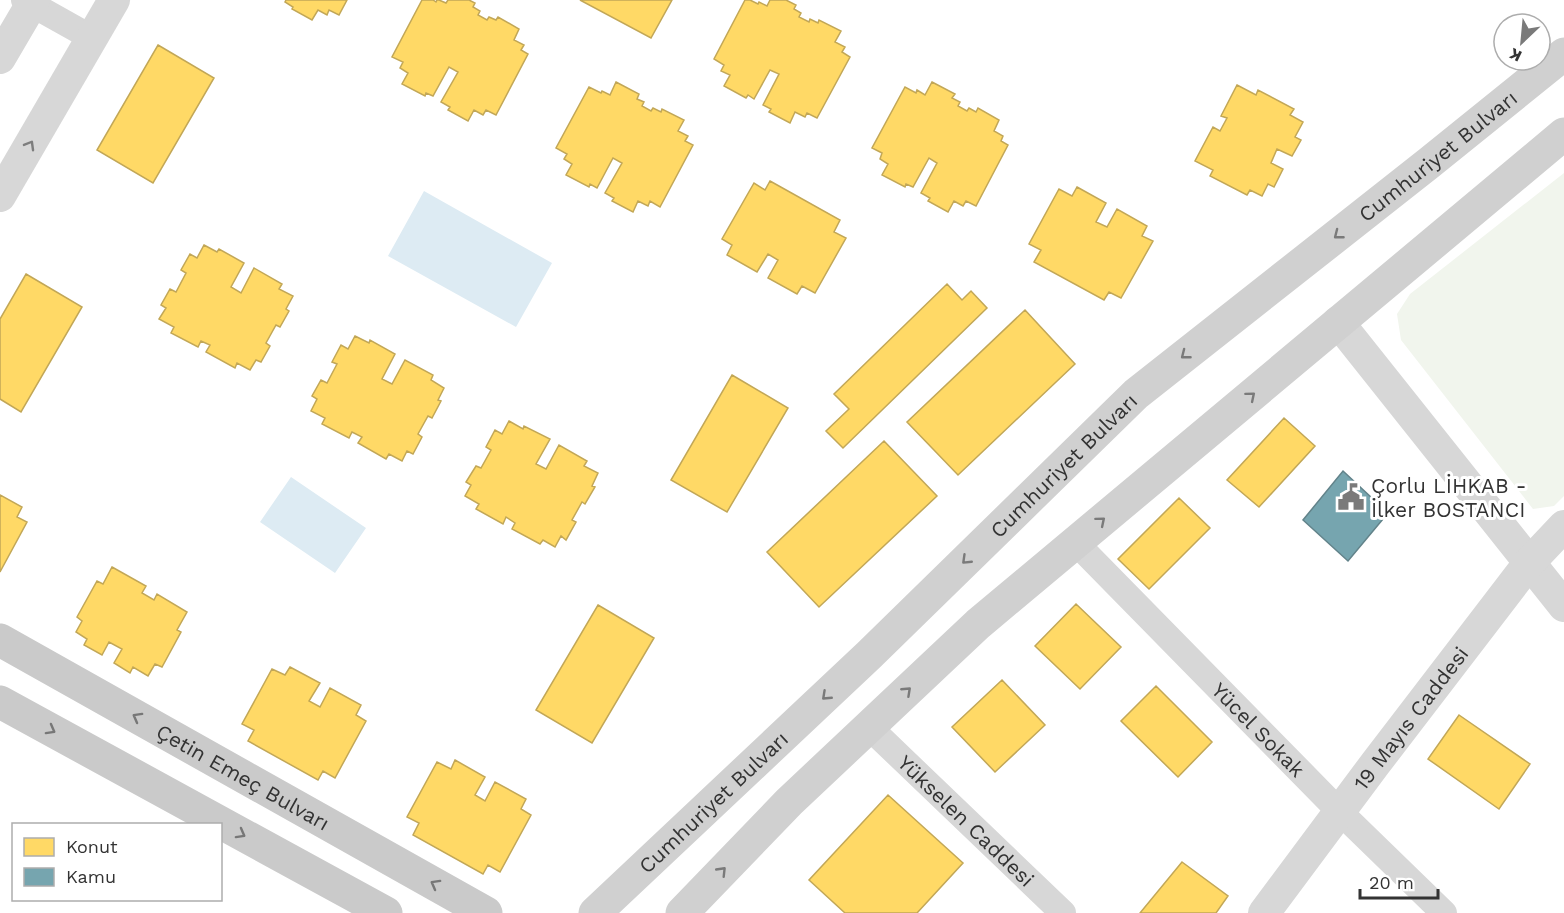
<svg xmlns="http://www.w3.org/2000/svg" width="1564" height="913" viewBox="0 0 1564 913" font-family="'Work Sans',sans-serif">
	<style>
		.green { fill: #f1f5ed }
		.water { fill: #ddebf3 }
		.homes { fill: #ffd966; stroke: #c2a757; stroke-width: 1.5 }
		.public { fill: #76a5af; stroke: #62838a; stroke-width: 1.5 }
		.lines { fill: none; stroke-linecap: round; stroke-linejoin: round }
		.minor { stroke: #d7d7d7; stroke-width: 26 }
		.tertiary { stroke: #d7d7d7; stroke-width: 32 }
		.secondary { stroke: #d0d0d0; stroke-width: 33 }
		.primary { stroke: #cacaca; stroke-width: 33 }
		.oneway { stroke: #7d7d7d }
		.oneway2 { stroke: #7a7a7a }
		.oneway3 { stroke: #777 }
		.labels { text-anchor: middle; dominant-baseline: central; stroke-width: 6; stroke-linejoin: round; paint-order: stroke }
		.street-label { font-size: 21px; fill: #333; stroke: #fff }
		.poi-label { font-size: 21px; fill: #333; stroke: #fff; text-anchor: start }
	</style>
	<rect width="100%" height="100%" fill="#fff"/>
	<path class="green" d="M 1564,173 L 1564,496 L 1554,506 L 1533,509 L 1401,340 L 1397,314 L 1410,294 Z"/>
	<path class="water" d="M 424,191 L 552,263 L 516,327 L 388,256 Z
		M 291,477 L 366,528 L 335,573 L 260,522 Z"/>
	<path class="homes" d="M 286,0 L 347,0 L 339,15 L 329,10 L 327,15 L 318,10 L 312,20 L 292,9 L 293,7 L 285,2 Z
		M 422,0 L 433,0 L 436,2 L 437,0 L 439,0 L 446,3 L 448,0 L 469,0 L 475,3 L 473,7 L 480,11 L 478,15 L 487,20 L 489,17 L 496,20 L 498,17 L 519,29 L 514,40 L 524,45 L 521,50 L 528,54 L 496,115 L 486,110 L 483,115 L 474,110 L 468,121 L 448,110 L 450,107 L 441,102 L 458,72 L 449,67 L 433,96 L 426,93 L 425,96 L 402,84 L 408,73 L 400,68 L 403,62 L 392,57 Z
		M 580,0 L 672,0 L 651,38 Z
		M 745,0 L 750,0 L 758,4 L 759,2 L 767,6 L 770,0 L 786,0 L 796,5 L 794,9 L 801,13 L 799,17 L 809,22 L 810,19 L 818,23 L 819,20 L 841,31 L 835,42 L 845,47 L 842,52 L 850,57 L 817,118 L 807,113 L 805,117 L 795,112 L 790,123 L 769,112 L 771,109 L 763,105 L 779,74 L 770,70 L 754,99 L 748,95 L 746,98 L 724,86 L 730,75 L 721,71 L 724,65 L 714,59 Z
		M 158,45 L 214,78 L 153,183 L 97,150 Z
		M 616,82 L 639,94 L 637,99 L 644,102 L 642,106 L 651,111 L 653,108 L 661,112 L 662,109 L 684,120 L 678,131 L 688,136 L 685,141 L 693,145 L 660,207 L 650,201 L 648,206 L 638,201 L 633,212 L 612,201 L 614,198 L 605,193 L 622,163 L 613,158 L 597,188 L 590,184 L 589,187 L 566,175 L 572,164 L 564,159 L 567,154 L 556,148 L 589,87 L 601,93 L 602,91 L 610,95 Z
		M 932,82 L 955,94 L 952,98 L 960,102 L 958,106 L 967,111 L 969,108 L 976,112 L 978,108 L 999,120 L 994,131 L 1003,136 L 1001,141 L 1008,145 L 976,206 L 966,201 L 963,206 L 954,201 L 948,212 L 928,201 L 930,198 L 921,193 L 937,163 L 929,158 L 913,187 L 906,184 L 905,187 L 882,175 L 888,164 L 880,159 L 882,153 L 872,148 L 905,87 L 916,93 L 917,90 L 925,95 Z
		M 1237,85 L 1256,95 L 1258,90 L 1294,109 L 1290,115 L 1303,122 L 1295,137 L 1301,140 L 1292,156 L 1277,149 L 1271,163 L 1283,169 L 1274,187 L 1268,184 L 1262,196 L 1250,190 L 1247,195 L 1210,176 L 1213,170 L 1195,161 L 1213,127 L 1220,131 L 1227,118 L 1221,116 Z
		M 770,181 L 840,220 L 834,232 L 846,238 L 815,293 L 802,286 L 797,294 L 768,278 L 778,260 L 768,254 L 757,272 L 727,255 L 732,245 L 722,239 L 754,183 L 765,190 Z
		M 1077,187 L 1106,203 L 1096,222 L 1107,227 L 1117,209 L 1147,226 L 1142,236 L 1153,241 L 1121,298 L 1109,292 L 1104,300 L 1034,262 L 1041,250 L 1029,244 L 1059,189 L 1072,196 Z
		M 204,245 L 217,252 L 219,249 L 244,263 L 231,287 L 241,293 L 254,268 L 282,284 L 279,289 L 293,296 L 286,309 L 289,311 L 280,327 L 276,325 L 266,343 L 270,346 L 261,362 L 256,360 L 250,370 L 237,363 L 235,368 L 206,352 L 210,345 L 201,341 L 198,347 L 171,333 L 174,327 L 159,319 L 166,308 L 161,305 L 170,289 L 176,292 L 186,273 L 181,270 L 190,254 L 197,258 Z
		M 26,274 L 82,307 L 21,412 L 0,399 L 0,319 Z
		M 947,284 L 962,300 L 971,291 L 987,308 L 843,448 L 826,431 L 849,409 L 834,394 Z
		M 1025,310 L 1075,364 L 958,475 L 907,422 Z
		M 355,336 L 369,343 L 370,340 L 395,354 L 382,379 L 392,384 L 405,360 L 433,375 L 431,380 L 444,388 L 438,400 L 441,401 L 432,418 L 428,416 L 418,434 L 422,437 L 413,454 L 407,451 L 402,461 L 389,454 L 386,459 L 358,443 L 362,437 L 352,432 L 349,438 L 322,424 L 325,418 L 311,411 L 317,399 L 312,396 L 321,380 L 327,383 L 337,364 L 332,362 L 341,345 L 348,349 Z
		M 732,375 L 788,408 L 727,512 L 671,480 Z
		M 1284,418 L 1315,446 L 1259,507 L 1227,480 Z
		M 509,421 L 523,429 L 524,426 L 550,439 L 536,464 L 546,469 L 559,445 L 587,461 L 584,466 L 598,473 L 592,486 L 595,487 L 585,504 L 582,502 L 572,520 L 576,522 L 566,540 L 561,536 L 555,547 L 543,540 L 540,544 L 512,529 L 515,523 L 506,517 L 503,524 L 476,509 L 479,504 L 465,496 L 471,485 L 466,482 L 476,466 L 481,468 L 491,450 L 486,447 L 495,430 L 502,434 Z
		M 884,441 L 937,496 L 819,607 L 767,552 Z
		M 0,495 L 22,507 L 17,517 L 27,522 L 0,572 Z
		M 1179,498 L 1210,528 L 1149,589 L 1118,559 Z
		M 112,567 L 146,586 L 142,593 L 154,600 L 157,594 L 187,612 L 177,630 L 181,632 L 162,667 L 155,664 L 148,676 L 133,667 L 130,673 L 114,663 L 122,649 L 109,642 L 102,655 L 84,645 L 87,639 L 76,632 L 82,621 L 77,617 L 97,581 L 103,584 Z
		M 1076,604 L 1121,647 L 1080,689 L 1035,646 Z
		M 598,605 L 654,638 L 592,743 L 536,710 Z
		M 290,667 L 320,683 L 309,701 L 320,707 L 330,688 L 361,705 L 356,715 L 366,721 L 335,778 L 323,771 L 318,780 L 248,741 L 254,730 L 242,724 L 272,669 L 285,675 Z
		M 1002,680 L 1045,725 L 995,772 L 952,727 Z
		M 1156,686 L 1212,742 L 1178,777 L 1121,721 Z
		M 1459,715 L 1530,764 L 1499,809 L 1428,759 Z
		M 455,760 L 485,777 L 475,795 L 485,801 L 495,782 L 526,799 L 521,809 L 531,815 L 500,872 L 488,865 L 483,874 L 413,835 L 419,823 L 407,817 L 437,762 L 451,769 Z
		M 888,795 L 963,863 L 917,913 L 845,913 L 809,880 Z
		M 1182,862 L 1228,896 L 1216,913 L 1140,913 Z"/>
	<path class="public" d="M 1343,471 L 1388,513 L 1348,561 L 1303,520 Z"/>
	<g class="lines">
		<g class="minor">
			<path d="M 24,0 L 92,38"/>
			<path id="s1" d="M 1076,543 L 1339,811 L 1444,913"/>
			<path id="s2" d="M 869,727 L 1063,913"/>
		</g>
		<g class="tertiary">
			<path d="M 0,58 L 34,0"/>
			<path d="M 0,196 L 114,0"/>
			<path d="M 1338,322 L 1564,606"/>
			<path id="s3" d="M 1264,913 L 1375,764 L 1529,563 L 1564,526"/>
		</g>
		<g class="secondary">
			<path id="s4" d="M 595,913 L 869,655 L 1136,394 L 1429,163 L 1564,54"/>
			<path d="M 682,913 L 789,802 L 978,624 L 1564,134"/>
		</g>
		<g class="primary">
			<path id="s5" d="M 0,640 L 486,913"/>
			<path d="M 0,702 L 386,913"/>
		</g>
	</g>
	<defs><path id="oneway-chevron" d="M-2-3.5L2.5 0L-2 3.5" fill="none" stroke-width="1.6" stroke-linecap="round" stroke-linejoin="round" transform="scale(1.5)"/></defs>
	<use class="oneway" href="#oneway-chevron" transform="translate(30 145) rotate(-60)"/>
	<g class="oneway2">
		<use href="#oneway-chevron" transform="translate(1338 235) rotate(142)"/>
		<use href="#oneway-chevron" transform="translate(1185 355) rotate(142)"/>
		<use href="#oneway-chevron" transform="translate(1251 396) rotate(-40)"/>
		<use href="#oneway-chevron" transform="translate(1101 521) rotate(-40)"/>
		<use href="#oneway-chevron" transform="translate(966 560) rotate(136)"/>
		<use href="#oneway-chevron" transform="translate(907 691) rotate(-43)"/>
		<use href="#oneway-chevron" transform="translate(826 696) rotate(137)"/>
		<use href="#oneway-chevron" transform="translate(722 871) rotate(-46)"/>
	</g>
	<g class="oneway3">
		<use href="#oneway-chevron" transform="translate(137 717) rotate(-151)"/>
		<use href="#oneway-chevron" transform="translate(51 730) rotate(29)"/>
		<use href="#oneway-chevron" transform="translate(241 834) rotate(29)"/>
		<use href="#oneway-chevron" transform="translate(435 884) rotate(-151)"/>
	</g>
	<defs>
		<symbol id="civic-bare" viewBox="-9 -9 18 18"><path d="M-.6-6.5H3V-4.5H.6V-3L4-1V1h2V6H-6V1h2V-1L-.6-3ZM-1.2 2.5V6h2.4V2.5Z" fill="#7a7a7a" stroke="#fff" stroke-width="2.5" paint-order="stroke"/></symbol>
	</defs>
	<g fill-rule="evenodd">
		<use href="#civic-bare" x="1332" y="478" width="38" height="38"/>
	</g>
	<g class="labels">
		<g class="street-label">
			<text stroke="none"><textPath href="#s4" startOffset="1134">Cumhuriyet Bulvarı</textPath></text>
			<text stroke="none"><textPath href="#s4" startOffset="648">Cumhuriyet Bulvarı</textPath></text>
			<text stroke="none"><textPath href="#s3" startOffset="244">19 Mayıs Caddesi</textPath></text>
			<text stroke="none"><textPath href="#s1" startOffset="261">Yücel Sokak</textPath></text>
			<text stroke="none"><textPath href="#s5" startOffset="279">Çetin Emeç Bulvarı</textPath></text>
			<text stroke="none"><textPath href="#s4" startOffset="162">Cumhuriyet Bulvarı</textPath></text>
			<text stroke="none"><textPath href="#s2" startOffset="135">Yükselen Caddesi</textPath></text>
		</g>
		<g class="poi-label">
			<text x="1371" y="485">Çorlu LİHKAB -<tspan x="1371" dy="24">İlker BOSTANCI</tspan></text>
		</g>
	</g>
	<rect x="12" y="823" width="210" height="78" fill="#ffffff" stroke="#adadad" stroke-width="1.5"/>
	<rect x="24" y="838" width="30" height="18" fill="#ffd966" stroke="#adadad" stroke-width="1.5"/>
	<text x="66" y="853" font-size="18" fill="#333333">Konut</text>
	<rect x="24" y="868" width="30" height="18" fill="#76a5af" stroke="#adadad" stroke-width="1.5"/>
	<text x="66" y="883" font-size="18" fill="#333333">Kamu</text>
	<g transform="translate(1522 42) rotate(206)"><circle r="28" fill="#ffffff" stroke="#adadad" stroke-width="1.5"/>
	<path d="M0-4.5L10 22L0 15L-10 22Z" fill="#7a7a7a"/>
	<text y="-9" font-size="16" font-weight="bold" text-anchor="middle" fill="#333333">K</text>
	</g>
	<path d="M1360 889v9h78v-9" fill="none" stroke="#333333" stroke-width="3"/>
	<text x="1369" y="889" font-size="18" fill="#333333" stroke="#ffffff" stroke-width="4.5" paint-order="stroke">20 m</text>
</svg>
